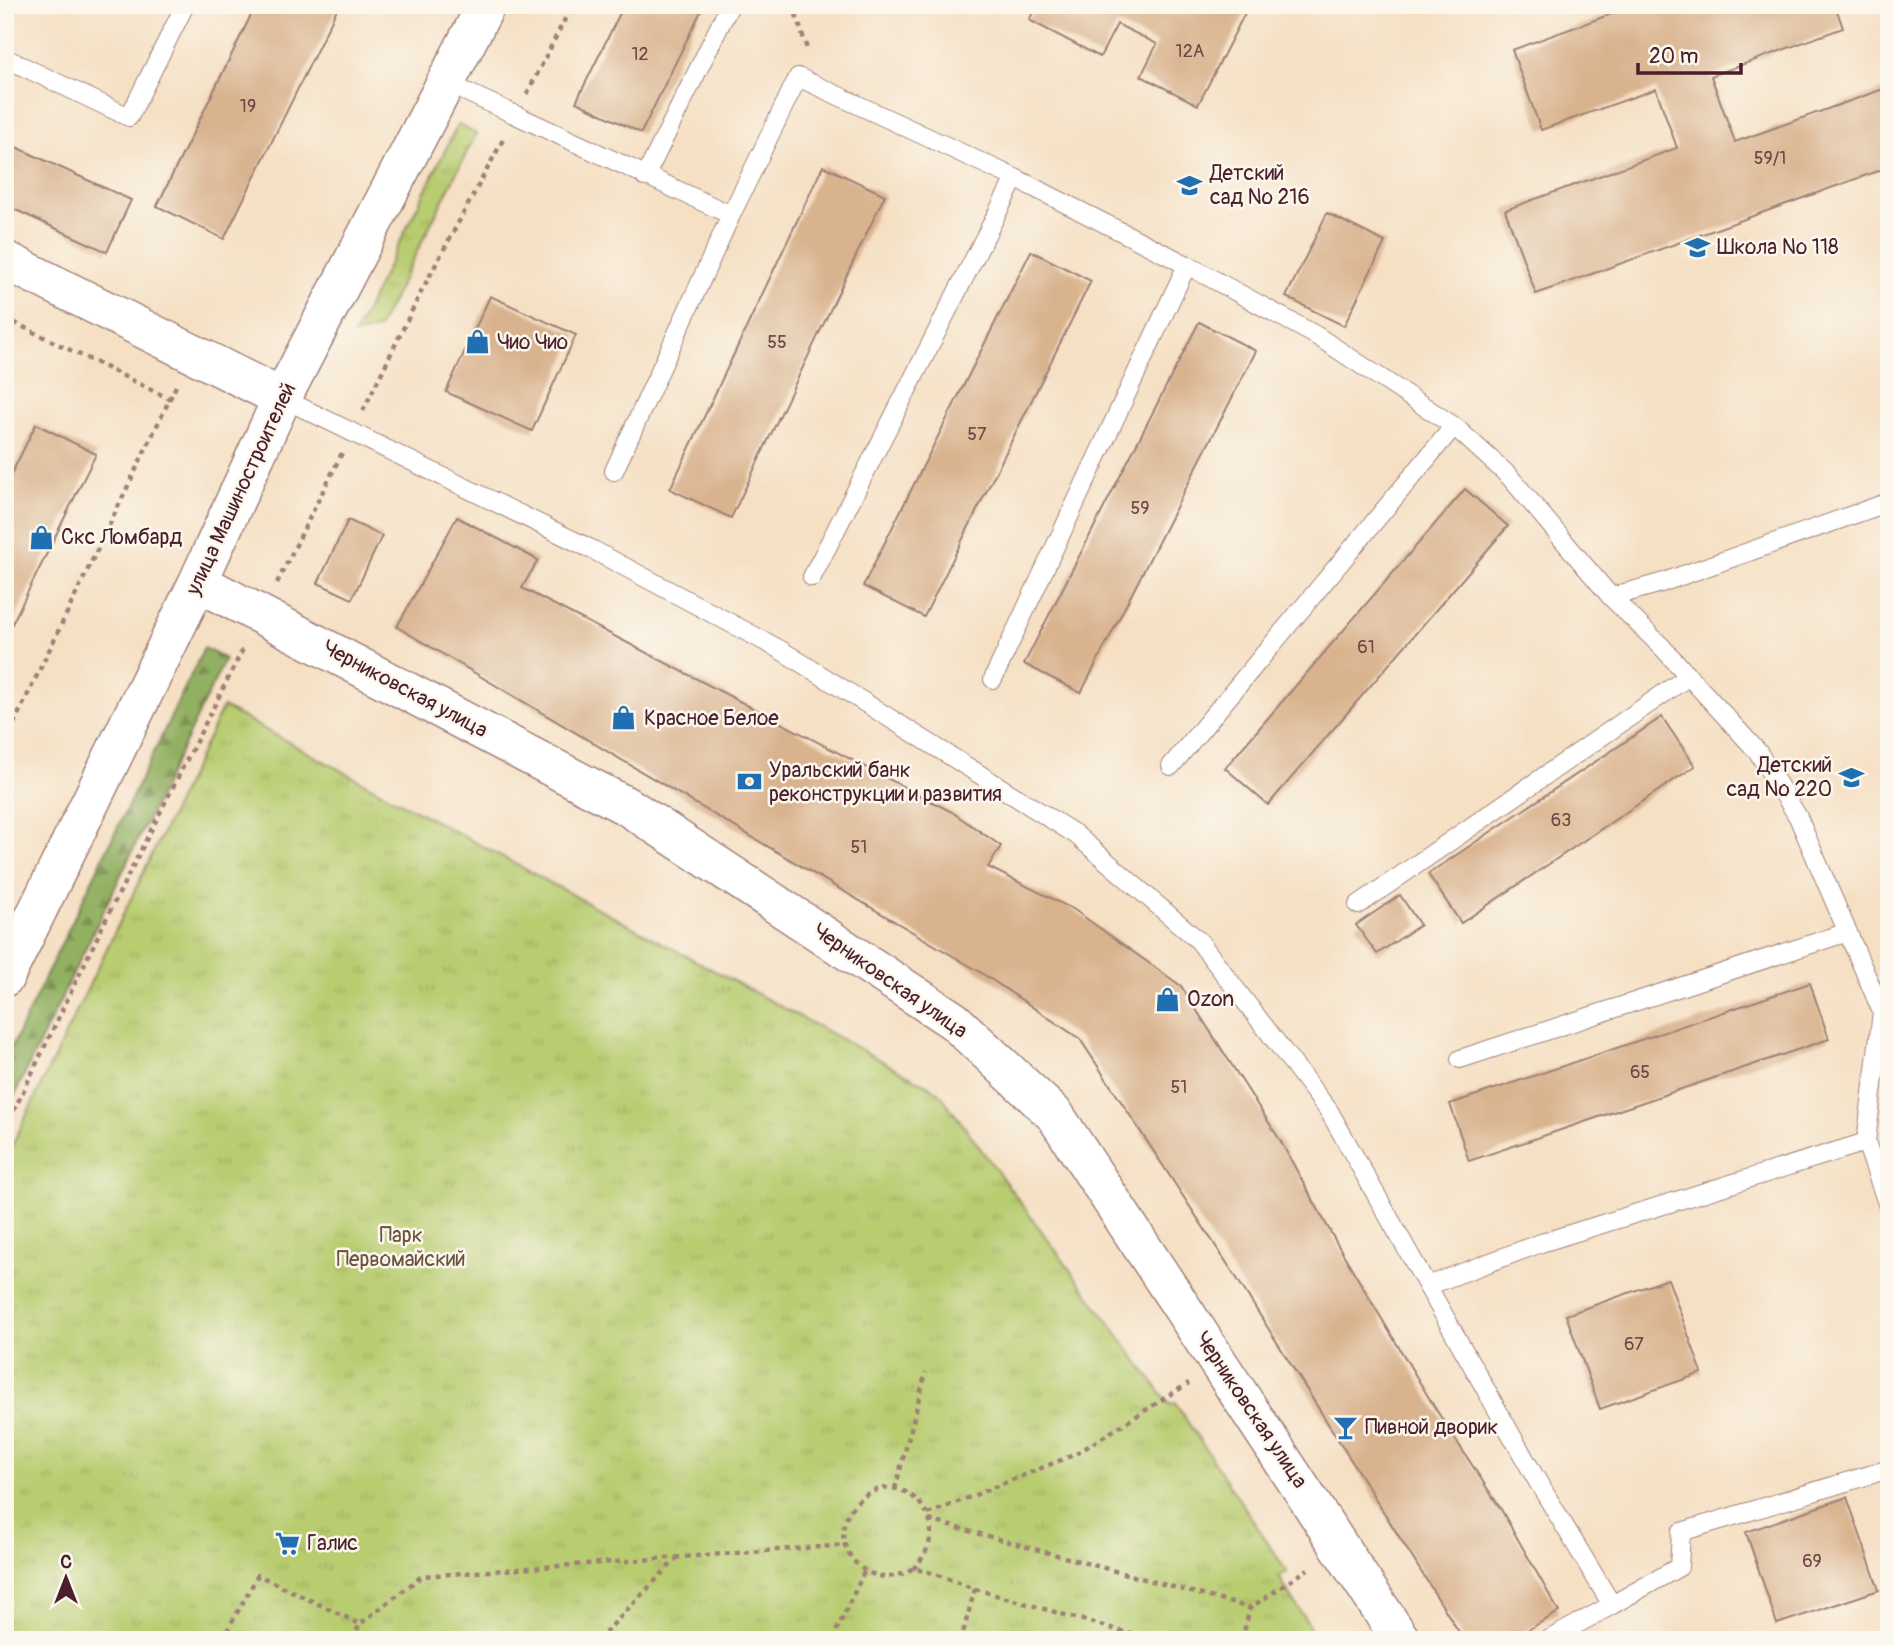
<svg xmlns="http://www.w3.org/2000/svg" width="1894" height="1645" viewBox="0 0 1894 1645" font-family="Pangolin,sans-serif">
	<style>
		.grass { fill: url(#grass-tufts); stroke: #81764d; stroke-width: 2 }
		.forest { fill: url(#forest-firs); stroke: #6e6846; stroke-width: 2 }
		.building { fill: #d9b38e }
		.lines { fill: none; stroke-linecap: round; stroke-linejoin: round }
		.lane-casing { stroke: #a08078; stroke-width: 20 }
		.secondary-casing { stroke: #a08078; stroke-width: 41 }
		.path { stroke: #a08078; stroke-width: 4.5; stroke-dasharray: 5 5; stroke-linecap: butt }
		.lane { stroke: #fff; stroke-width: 18 }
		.secondary { stroke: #fff; stroke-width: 38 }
		.labels { text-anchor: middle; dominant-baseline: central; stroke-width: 5; stroke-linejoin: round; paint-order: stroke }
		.number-label { font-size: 18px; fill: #6e4444 }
		.poi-label { font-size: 21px; fill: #4a1f2b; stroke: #fbf7ec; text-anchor: start }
		.street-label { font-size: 21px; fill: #4a1f2b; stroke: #fbf7ec }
		.park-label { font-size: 21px; fill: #6b533f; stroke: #fbf7ec }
	</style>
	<defs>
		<pattern id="grass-tufts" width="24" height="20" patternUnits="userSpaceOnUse" patternTransform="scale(1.75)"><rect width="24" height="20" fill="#b8cc6f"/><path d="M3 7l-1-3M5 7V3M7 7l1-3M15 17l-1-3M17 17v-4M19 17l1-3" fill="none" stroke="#a0af60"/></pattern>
		<pattern id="forest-firs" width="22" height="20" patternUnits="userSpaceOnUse" patternTransform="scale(1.75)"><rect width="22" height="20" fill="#92b062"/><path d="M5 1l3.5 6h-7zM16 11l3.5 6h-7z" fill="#798f51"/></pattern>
	</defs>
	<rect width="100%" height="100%" fill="#fbf7ec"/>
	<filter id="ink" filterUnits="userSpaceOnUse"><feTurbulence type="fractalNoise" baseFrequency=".0143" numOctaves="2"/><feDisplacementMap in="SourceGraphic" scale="14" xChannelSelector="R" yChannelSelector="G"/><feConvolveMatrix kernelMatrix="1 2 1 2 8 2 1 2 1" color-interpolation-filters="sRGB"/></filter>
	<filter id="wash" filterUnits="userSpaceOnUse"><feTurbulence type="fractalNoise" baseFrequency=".00686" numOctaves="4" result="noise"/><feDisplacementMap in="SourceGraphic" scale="28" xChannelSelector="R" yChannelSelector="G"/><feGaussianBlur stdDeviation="1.57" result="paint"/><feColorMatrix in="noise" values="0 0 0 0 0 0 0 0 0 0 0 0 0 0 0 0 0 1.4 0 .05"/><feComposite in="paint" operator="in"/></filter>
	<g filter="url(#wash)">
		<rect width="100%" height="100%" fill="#f5e0c4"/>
		<path class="grass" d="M 458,124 L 476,134 L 378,329 L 354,335 Z
			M 223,707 L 938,1091 L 1170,1405 L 1175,1403 L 1287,1572 L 1279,1577 L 1318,1640 L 5,1640 L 5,1160 Z"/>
		<path class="forest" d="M 204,648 L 225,659 L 5,1115 L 5,1061 Z"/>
		<g id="blocks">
			<path class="building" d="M 256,5 L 339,5 L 224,239 L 157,206 Z
				M 624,5 L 704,5 L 641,133 L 576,102 Z
				M 1037,5 L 1249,5 L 1198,105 L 1141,76 L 1157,44 L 1117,24 L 1100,57 L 1029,20 Z
				M 1636,5 L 1835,5 L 1843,28 L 1711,76 L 1735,142 L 1889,87 L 1889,167 L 1536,294 L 1505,210 L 1677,148 L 1656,89 L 1541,130 L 1512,50 Z
				M 5,142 L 131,200 L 107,252 L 5,205 Z
				M 823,166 L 885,195 L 731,518 L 670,489 Z
				M 1327,213 L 1385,242 L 1344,326 L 1286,297 Z
				M 1031,251 L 1091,281 L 924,617 L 863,586 Z
				M 490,296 L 576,335 L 532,431 L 446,392 Z
				M 1199,322 L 1256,351 L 1081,693 L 1024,664 Z
				M 36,424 L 96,454 L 5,638 L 5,487 Z
				M 1465,489 L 1508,526 L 1268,805 L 1225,768 Z
				M 457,517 L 538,560 L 522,588 L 952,812 L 1001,846 L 988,867 L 1073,909 L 1181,986 L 1280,1140 L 1336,1242 L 1435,1408 L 1502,1511 L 1559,1612 L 1510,1640 L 1464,1640 L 1236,1277 L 1080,1039 L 980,972 L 397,627 Z
				M 348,520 L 382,536 L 352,599 L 318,583 Z
				M 1662,717 L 1695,766 L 1461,923 L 1428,874 Z
				M 1400,895 L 1420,925 L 1377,954 L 1356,925 Z
				M 1810,983 L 1829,1039 L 1469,1161 L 1450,1104 Z
				M 1668,1279 L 1702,1373 L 1600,1409 L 1566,1315 Z
				M 1847,1497 L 1879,1590 L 1777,1624 L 1746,1532 Z"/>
		</g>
	</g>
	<g filter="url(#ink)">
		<use href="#blocks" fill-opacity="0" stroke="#a08078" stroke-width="2"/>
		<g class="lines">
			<defs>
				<path id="lane" d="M 5,58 L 129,117 L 185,5
					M 447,83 L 731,215 L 798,77 L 1015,178 L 1187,265 L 1317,336 L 1454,426 L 1509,476 L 1611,597 L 1662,647 L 1758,752 L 1798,817 L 1882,1012 L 1889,1013
					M 645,177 L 730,5
					M 282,398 L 593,550 L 779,649 L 1075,834 L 1199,941 L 1329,1111 L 1535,1477 L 1612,1605 L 1548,1640
					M 614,471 L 731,215
					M 812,577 L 1015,178
					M 1611,597 L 1661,583 L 1889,502
					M 993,679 L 1187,265
					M 1171,766 L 1454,426
					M 1358,905 L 1689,676
					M 1460,1059 L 1848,932
					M 1866,1142 L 1889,1209
					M 1427,1286 L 1541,1243 L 1866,1142 L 1882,1012
					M 1612,1605 L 1679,1567 L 1681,1532 L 1889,1469"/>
				<path id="secondary" d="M 5,260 L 282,398
					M 198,582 L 630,808 L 954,1021 L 1055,1115 L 1401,1640
					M 5,977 L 198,582 L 282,398 L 486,5"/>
			</defs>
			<use href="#lane" class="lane-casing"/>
			<use href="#secondary" class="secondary-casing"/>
			<path class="path" d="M 793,5 L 808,52
				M 527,94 L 572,5
				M 5,318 L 170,399
				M 363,411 L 421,292 L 505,136
				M 277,583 L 342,453
				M 5,742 L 176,386
				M 5,1129 L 107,917 L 244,647
				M 895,1489 L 926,1372
				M 928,1514 L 1076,1454 L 1189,1383
				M 929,1520 L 1250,1608 L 1308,1569
				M 913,1569 C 935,1547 939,1517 912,1496 C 876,1469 826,1516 849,1554 C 859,1571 879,1581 899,1575 C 904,1574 909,1569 914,1569 C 930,1570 959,1584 975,1589 L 961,1640
				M 975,1589 L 1152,1640
				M 222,1640 L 258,1575 L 360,1624
				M 352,1640 L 360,1624 L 422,1576 L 846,1545
				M 598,1640 L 677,1558
				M 832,1640 L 865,1570
				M 1242,1640 L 1250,1608"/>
			<use href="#lane" class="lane"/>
			<use href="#secondary" class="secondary"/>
		</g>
	</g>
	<defs>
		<symbol id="school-bare" viewBox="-9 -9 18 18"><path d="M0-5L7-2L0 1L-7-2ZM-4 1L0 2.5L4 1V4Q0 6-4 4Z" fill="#1f6fb2" stroke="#fbf7ec" stroke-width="2.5" paint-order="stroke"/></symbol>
		<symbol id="shop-bare" viewBox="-9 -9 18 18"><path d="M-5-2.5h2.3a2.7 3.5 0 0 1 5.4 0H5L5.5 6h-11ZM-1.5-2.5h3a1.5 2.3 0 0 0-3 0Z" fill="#1f6fb2" stroke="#fbf7ec" stroke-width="2.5" paint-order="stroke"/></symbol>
		<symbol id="bank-bare" viewBox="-9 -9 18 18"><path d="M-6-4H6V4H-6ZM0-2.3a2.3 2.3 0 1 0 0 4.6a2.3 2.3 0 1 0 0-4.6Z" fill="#1f6fb2" stroke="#fbf7ec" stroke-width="2.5" paint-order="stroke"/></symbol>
		<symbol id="bar-bare" viewBox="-9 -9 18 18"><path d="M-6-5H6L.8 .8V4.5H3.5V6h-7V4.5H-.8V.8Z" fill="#1f6fb2" stroke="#fbf7ec" stroke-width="2.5" paint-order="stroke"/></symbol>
		<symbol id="supermarket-bare" viewBox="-9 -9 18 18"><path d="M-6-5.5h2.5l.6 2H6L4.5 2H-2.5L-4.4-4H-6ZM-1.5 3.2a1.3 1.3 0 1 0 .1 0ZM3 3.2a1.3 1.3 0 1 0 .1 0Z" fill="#1f6fb2" stroke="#fbf7ec" stroke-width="2.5" paint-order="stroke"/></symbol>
	</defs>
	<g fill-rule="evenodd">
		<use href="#school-bare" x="1172" y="168" width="35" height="35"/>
		<use href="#school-bare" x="1680" y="230" width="35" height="35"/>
		<use href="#shop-bare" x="460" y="324" width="35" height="35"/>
		<use href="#shop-bare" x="24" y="520" width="35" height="35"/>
		<use href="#shop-bare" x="606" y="700" width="35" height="35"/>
		<use href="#school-bare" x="1834" y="760" width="35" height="35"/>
		<use href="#bank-bare" x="732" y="764" width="35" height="35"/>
		<use href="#shop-bare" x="1150" y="982" width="35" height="35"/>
		<use href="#bar-bare" x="1328" y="1410" width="35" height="35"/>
		<use href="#supermarket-bare" x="270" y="1526" width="35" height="35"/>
	</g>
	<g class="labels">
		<g class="number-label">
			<text x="1190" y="51">12А</text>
			<text x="640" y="54">12</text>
			<text x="248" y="106">19</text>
			<text x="1770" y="158">59/1</text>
			<text x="777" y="342">55</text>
			<text x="977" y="434">57</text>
			<text x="1140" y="508">59</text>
			<text x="1366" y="647">61</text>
			<text x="1561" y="820">63</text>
			<text x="859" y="847">51</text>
			<text x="1640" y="1072">65</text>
			<text x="1179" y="1087">51</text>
			<text x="1634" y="1344">67</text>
			<text x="1812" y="1561">69</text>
		</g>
		<g class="poi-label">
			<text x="1210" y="173">Детский<tspan x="1210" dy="24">сад № 216</tspan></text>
			<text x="1717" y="247">Школа № 118</text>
			<text x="497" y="342">Чио Чио</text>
			<text x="61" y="537">Скс Ломбард</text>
			<text x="644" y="718">Красное Белое</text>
			<text x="1832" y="765" text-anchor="end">Детский<tspan x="1832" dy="24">сад № 220</tspan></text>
			<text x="769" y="770">Уральский банк<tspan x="769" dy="24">реконструкции и развития</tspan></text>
			<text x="1187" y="999">Ozon</text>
			<text x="1365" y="1427">Пивной дворик</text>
			<text x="307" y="1543">Галис</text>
		</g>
		<g class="street-label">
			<text transform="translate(241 489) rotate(-65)">улица Машиностроителей</text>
			<text transform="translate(405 689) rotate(28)">Черниковская улица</text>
			<text transform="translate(890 981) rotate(35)">Черниковская улица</text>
			<text transform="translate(1251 1410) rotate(56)">Черниковская улица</text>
		</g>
		<g class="park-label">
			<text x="401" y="1235">Парк<tspan x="401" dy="24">Первомайский</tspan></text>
		</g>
	</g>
	<rect width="1894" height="1645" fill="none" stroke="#fbf7ec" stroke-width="28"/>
	<g transform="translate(66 1578)" stroke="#fbf7ec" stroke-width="5" paint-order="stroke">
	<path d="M0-5L12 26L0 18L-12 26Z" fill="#4a1f2b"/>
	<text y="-10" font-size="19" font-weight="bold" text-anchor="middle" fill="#4a1f2b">С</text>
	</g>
	<path d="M1638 63v10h103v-10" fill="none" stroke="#4a1f2b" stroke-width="3.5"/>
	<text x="1649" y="63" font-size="21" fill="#4a1f2b" stroke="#fbf7ec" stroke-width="5" paint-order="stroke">20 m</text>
</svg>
